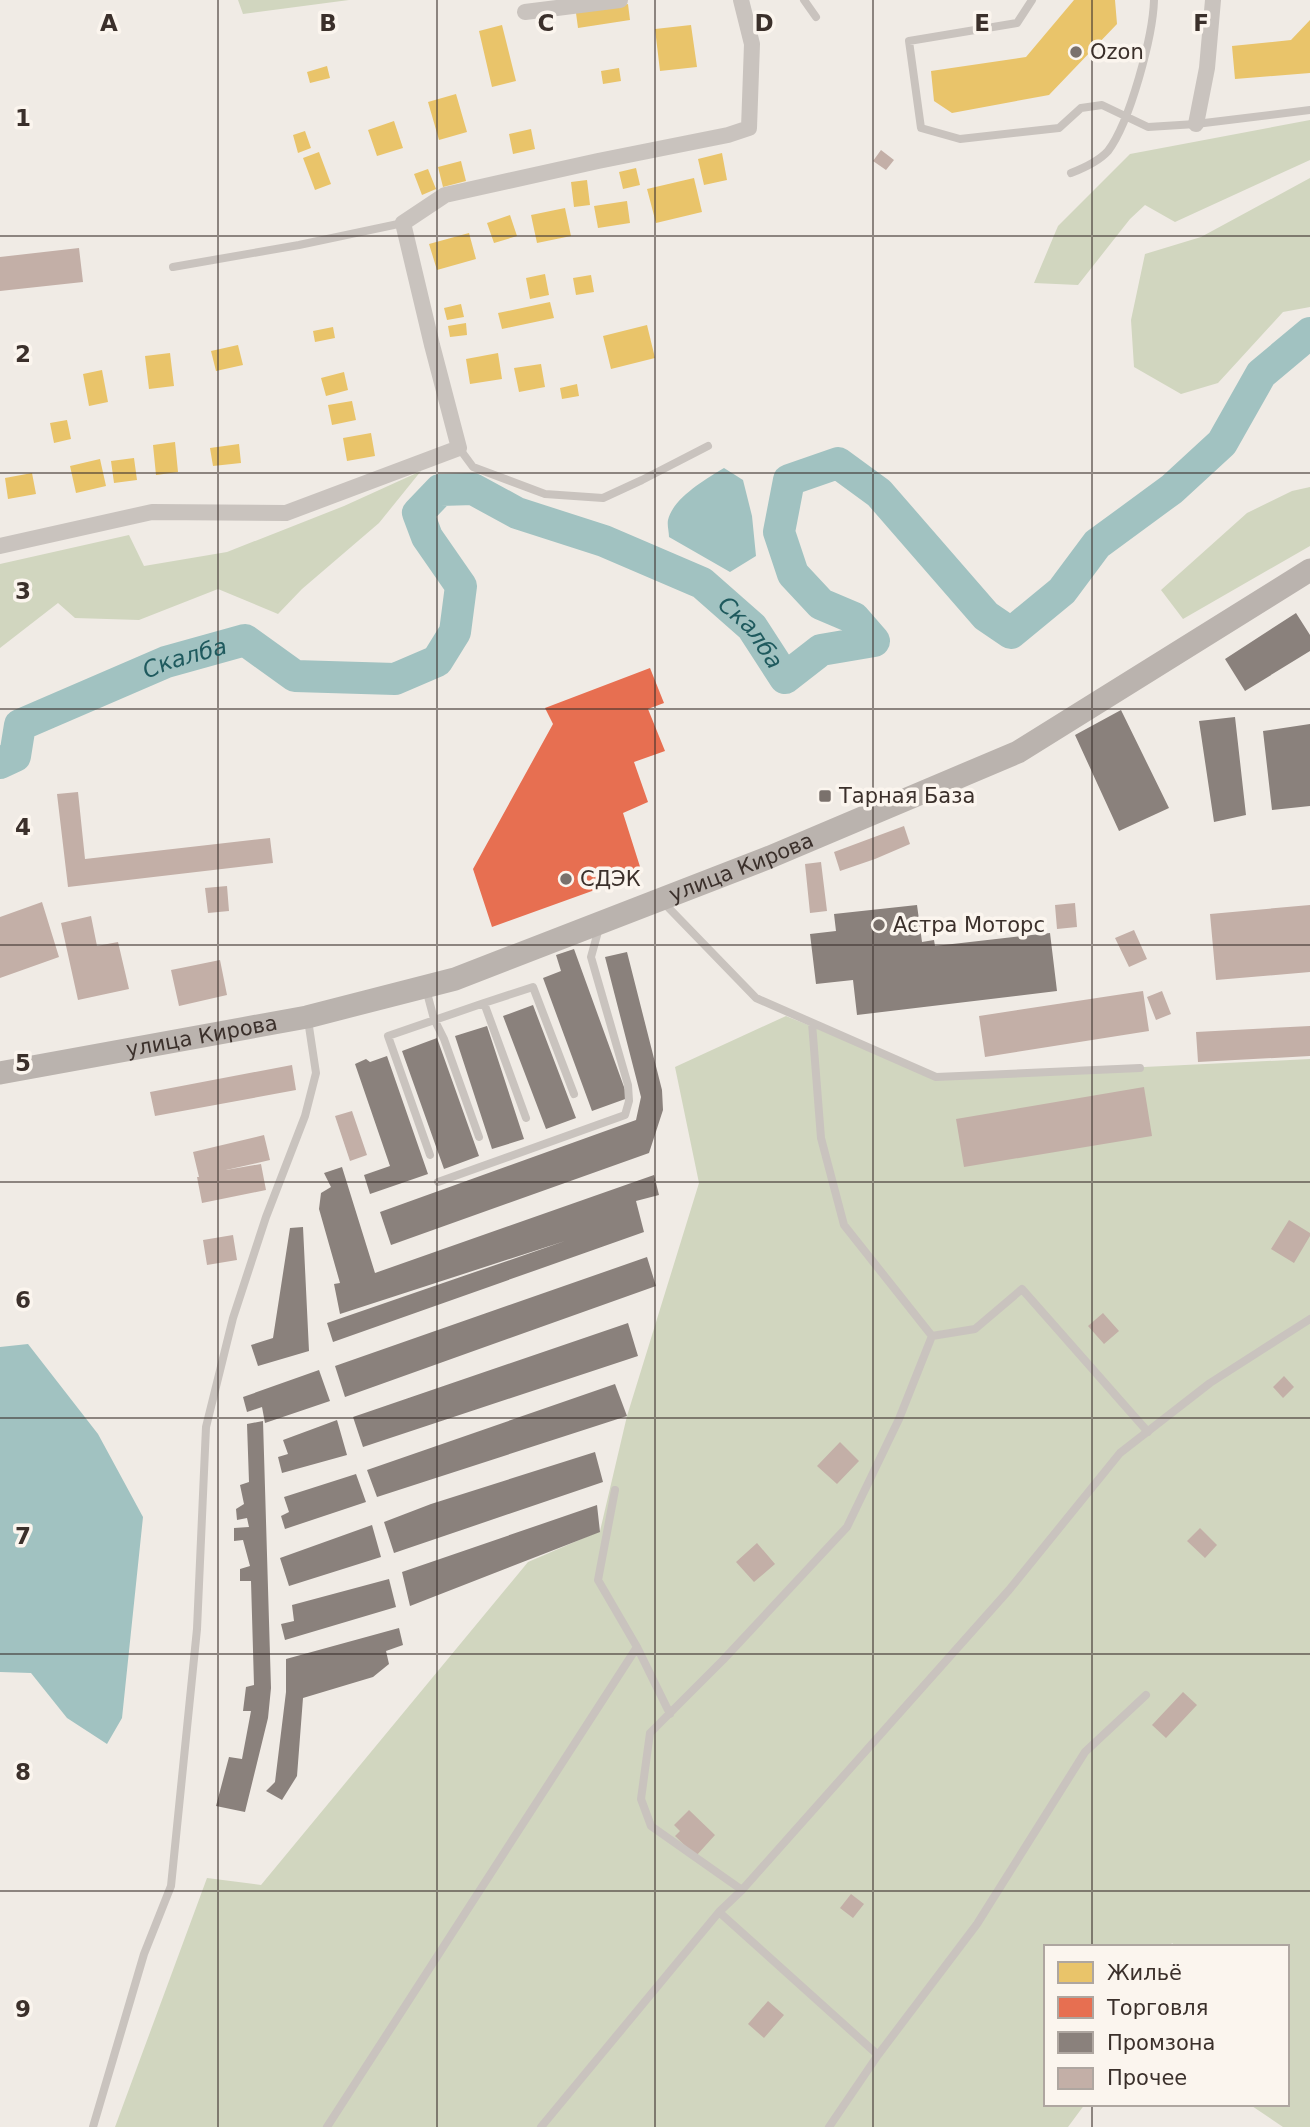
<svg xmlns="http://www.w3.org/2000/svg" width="1310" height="2127" viewBox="0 0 1310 2127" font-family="'DejaVu Sans',sans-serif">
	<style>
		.green { fill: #d1d6bf }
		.water { fill: #a1c2c1 }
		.homes { fill: #e9c46a }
		.shops { fill: #e76f51 }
		.industry { fill: #8a817c }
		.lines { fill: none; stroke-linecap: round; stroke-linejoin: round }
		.river { stroke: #a1c2c1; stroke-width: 32 }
		.building { fill: #c3afa7 }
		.lane { stroke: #c9c3be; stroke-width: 8 }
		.street { stroke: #c9c3be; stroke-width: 16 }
		.secondary { stroke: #bab3ae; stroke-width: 23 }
		.grid { fill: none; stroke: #3b302b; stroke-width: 2; stroke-opacity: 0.55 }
		.poi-dot { fill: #7a716c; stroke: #fbf5ee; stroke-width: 2.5 }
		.labels { text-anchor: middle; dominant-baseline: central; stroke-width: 7; stroke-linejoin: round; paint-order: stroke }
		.poi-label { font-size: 21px; fill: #3b302b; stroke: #fbf5ee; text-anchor: start }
		.street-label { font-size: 21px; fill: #3b302b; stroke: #fbf5ee }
		.water-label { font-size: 23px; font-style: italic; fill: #1f5a5e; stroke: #fbf5ee }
		.grid-label { font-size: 23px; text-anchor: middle; font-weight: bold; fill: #3b302b; stroke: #fbf5ee; stroke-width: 7; stroke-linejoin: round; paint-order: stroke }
	</style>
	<rect width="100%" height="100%" fill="#f0ebe5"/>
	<path class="green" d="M 238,0 L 349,0 L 243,14 Z
		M 1310,120 L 1310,160 L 1175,222 L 1145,205 L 1130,219 L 1078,285 L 1034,283 L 1058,226 L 1130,154 Z
		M 1310,178 L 1310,307 L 1283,312 L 1218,383 L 1181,394 L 1134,367 L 1131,320 L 1145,254 L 1201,237 Z
		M 421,471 L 379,523 L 302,589 L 278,614 L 218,589 L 139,620 L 75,618 L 58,603 L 0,648 L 0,564 L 129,535 L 144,566 L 227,552 L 344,506 Z
		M 1310,487 L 1310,546 L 1183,619 L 1161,590 L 1247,513 L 1292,491 Z
		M 786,1016 L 936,1077 L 1310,1059 L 1310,2127 L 1283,2127 L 1249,2104 L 1287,2104 L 1287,1947 L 1176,1947 L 1172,1943 L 1170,1947 L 1046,1947 L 1046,2104 L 1085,2104 L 1068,2127 L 115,2127 L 207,1878 L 261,1885 L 528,1562 L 600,1531 L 627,1416 L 699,1183 L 675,1067 Z"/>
	<path class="water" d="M 724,468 L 743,480 L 752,516 L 756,556 L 730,572 L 669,537 C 669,532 667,525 668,520 C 673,498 706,479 724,468 Z
		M 28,1344 L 98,1434 L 143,1517 L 122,1718 L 107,1744 L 67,1718 L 31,1673 L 0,1672 L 0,1347 Z"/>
	<path class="homes" d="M 1074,0 L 1115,0 L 1117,24 L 1049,95 L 952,113 L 934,101 L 931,71 L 1026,57 Z
		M 628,4 L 630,20 L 578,28 L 576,13 Z
		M 1310,20 L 1310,73 L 1235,79 L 1232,46 L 1291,40 Z
		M 502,25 L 516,81 L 492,87 L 479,31 Z
		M 691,25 L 697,67 L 660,71 L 655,29 Z
		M 327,66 L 330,78 L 310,83 L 307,72 Z
		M 619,68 L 621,81 L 603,84 L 601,71 Z
		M 456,94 L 467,132 L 439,140 L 428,102 Z
		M 394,121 L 403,148 L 377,156 L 368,130 Z
		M 531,129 L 535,149 L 513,154 L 509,134 Z
		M 305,131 L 311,148 L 298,153 L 293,135 Z
		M 319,152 L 331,184 L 315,190 L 303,158 Z
		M 722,153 L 727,180 L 704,185 L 698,159 Z
		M 461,161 L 466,181 L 443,187 L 438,167 Z
		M 636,168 L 640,185 L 623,189 L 619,172 Z
		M 428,169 L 436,189 L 422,195 L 414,174 Z
		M 694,178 L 702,212 L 656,223 L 647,189 Z
		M 587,180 L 590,205 L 574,207 L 571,182 Z
		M 627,201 L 630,223 L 598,228 L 594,206 Z
		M 565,208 L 571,236 L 537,243 L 531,215 Z
		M 510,215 L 517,236 L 494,243 L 487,223 Z
		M 469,233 L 476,259 L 437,270 L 429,244 Z
		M 545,274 L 549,295 L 530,299 L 526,278 Z
		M 591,275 L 594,292 L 576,295 L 573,278 Z
		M 550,302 L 554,318 L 502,329 L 498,313 Z
		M 461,304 L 464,317 L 447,320 L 444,308 Z
		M 466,323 L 467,335 L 450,337 L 448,326 Z
		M 647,325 L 655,358 L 611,369 L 603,336 Z
		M 333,327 L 335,338 L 315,342 L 313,331 Z
		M 238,345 L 243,365 L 216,371 L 211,351 Z
		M 170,353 L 174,386 L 149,389 L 145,356 Z
		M 498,353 L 502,379 L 470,384 L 466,359 Z
		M 541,364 L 545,387 L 519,392 L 514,368 Z
		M 102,370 L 108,402 L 89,406 L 83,374 Z
		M 344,372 L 348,390 L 326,396 L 321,378 Z
		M 577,384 L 579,396 L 562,399 L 560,388 Z
		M 352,401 L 356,420 L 332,425 L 328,405 Z
		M 67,420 L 71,439 L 54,443 L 50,423 Z
		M 371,433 L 375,456 L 347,461 L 343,438 Z
		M 175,442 L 178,472 L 156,475 L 153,445 Z
		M 239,444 L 241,463 L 213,466 L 210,448 Z
		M 134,458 L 137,480 L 114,483 L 111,461 Z
		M 100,459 L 106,486 L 76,493 L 70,466 Z
		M 32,473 L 36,494 L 8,499 L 5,478 Z"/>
	<path class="shops" d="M 650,668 L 664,703 L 648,709 L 665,751 L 634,762 L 648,802 L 623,813 L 642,873 L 492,927 L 473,869 L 553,724 L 545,708 Z"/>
	<path class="industry" d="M 1296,613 L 1310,635 L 1310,651 L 1245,691 L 1225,659 Z
		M 1121,710 L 1169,808 L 1119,831 L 1075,735 Z
		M 1235,717 L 1246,815 L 1214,822 L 1199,721 Z
		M 1310,724 L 1310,806 L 1272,810 L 1263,731 Z
		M 917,905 L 922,942 L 934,940 L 935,946 L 1050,933 L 1057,991 L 857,1015 L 853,980 L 816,984 L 810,934 L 836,931 L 834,914 Z
		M 574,949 L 628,1098 L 592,1111 L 543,978 L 561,971 L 556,955 Z
		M 627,952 L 662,1090 L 663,1110 L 649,1153 L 391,1245 L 380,1212 L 636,1120 L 641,1097 L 605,957 Z
		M 533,1005 L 576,1118 L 546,1129 L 503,1016 Z
		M 487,1026 L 524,1139 L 492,1149 L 455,1036 Z
		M 437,1038 L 479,1156 L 444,1169 L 402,1051 Z
		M 387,1056 L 428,1174 L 370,1194 L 364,1175 L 390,1166 L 355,1064 L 366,1059 L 370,1062 Z
		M 342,1167 L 375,1273 L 654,1175 L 659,1195 L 636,1201 L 644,1232 L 333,1342 L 327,1323 L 565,1241 L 340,1314 L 334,1284 L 340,1283 L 319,1209 L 321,1193 L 331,1187 L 324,1173 Z
		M 303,1227 L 309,1351 L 258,1366 L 251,1345 L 273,1338 L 290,1228 Z
		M 647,1257 L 656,1286 L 345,1397 L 335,1366 Z
		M 628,1323 L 638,1356 L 363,1447 L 353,1417 Z
		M 319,1370 L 330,1401 L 265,1423 L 262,1407 L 247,1412 L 243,1397 Z
		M 615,1384 L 627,1416 L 377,1497 L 367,1470 Z
		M 337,1420 L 347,1455 L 282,1473 L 278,1457 L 288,1454 L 283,1440 Z
		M 263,1421 L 271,1688 L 268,1718 L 245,1812 L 216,1806 L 229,1757 L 242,1759 L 251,1711 L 243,1711 L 246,1687 L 254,1685 L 251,1581 L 240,1581 L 240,1569 L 250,1566 L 243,1540 L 234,1541 L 234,1528 L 249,1527 L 247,1518 L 237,1520 L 236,1509 L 244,1504 L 240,1485 L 249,1482 L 247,1424 Z
		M 595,1452 L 603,1482 L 394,1553 L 384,1522 L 431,1504 Z
		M 356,1474 L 366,1502 L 285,1529 L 281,1516 L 289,1512 L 284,1497 Z
		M 597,1505 L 600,1532 L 410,1606 L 402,1572 Z
		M 372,1525 L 381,1557 L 289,1586 L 280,1558 Z
		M 389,1579 L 396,1607 L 285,1640 L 281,1624 L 294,1621 L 292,1605 Z
		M 399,1628 L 403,1645 L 386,1651 L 389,1664 L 373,1677 L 303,1698 L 297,1776 L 282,1800 L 266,1791 L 275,1782 L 286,1692 L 286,1659 Z"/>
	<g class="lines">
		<path class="river" id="s1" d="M 0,763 L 15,756 L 20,725 L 166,662 L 245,640 L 295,676 L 395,679 L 437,661 L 455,632 L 461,586 L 427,537 L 418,513 L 440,490 L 473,489 L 517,513 L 604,541 L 702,583 L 752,627 L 785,678 L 821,650 L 874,641 L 854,618 L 821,604 L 793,574 L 779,532 L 789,480 L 838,463 L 879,493 L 986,616 L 1011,633 L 1062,591 L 1097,544 L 1172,489 L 1222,443 L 1261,374 L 1310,333"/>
	</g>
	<path class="building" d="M 881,150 L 894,160 L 886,170 L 873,161 Z
		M 79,248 L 83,282 L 0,291 L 0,257 Z
		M 78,792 L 85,859 L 270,838 L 273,863 L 68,887 L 57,794 Z
		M 904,826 L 910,844 L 875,859 L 840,871 L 834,852 Z
		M 821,862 L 827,911 L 810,913 L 805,864 Z
		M 227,886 L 229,911 L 208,913 L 205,888 Z
		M 42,902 L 59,957 L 0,978 L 0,917 Z
		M 1075,903 L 1077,927 L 1057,929 L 1055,905 Z
		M 1310,905 L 1310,972 L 1216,980 L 1210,914 Z
		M 91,916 L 97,946 L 118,942 L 129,989 L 78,1000 L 61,923 Z
		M 1134,930 L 1147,959 L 1129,967 L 1115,938 Z
		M 220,960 L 227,995 L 179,1006 L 171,970 Z
		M 1143,991 L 1149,1031 L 985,1057 L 979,1016 Z
		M 1162,991 L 1171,1014 L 1156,1020 L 1147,997 Z
		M 1310,1026 L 1310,1056 L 1198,1062 L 1196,1032 Z
		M 292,1065 L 296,1090 L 155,1116 L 150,1092 Z
		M 1144,1087 L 1152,1136 L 964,1167 L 956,1119 Z
		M 352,1111 L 367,1155 L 350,1161 L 335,1116 Z
		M 264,1135 L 270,1160 L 226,1170 L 261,1164 L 266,1190 L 202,1203 L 197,1177 L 199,1177 L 193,1152 Z
		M 1289,1220 L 1310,1233 L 1310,1236 L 1294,1263 L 1271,1249 Z
		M 233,1235 L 237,1260 L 207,1265 L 203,1240 Z
		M 1103,1313 L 1119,1331 L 1104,1344 L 1088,1326 Z
		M 1284,1376 L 1294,1387 L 1283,1398 L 1273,1387 Z
		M 840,1442 L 859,1461 L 837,1484 L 817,1466 Z
		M 1200,1528 L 1217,1545 L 1205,1558 L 1187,1541 Z
		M 757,1543 L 775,1564 L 754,1582 L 736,1562 Z
		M 1183,1692 L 1197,1705 L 1166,1738 L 1152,1725 Z
		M 689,1810 L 715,1835 L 696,1856 L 675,1836 L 680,1831 L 674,1825 Z
		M 851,1894 L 864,1904 L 853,1918 L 840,1908 Z
		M 768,2001 L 784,2015 L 764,2038 L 748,2024 Z"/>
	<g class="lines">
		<path class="lane" d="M 804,0 L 816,17
			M 1032,0 L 1017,23 L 909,41 L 921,128 L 960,139 L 1059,128 L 1081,108 L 1102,105 L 1148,127 L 1196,124 L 1310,110
			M 1071,173 C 1084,168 1098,162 1108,151 C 1130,122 1153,36 1154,0
			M 173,267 L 299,245 L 403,223
			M 459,448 L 473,467 L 545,494 L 603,498 L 642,480 L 708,446
			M 662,901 L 756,998 L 936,1077 L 1140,1068
			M 426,989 L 434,1019 L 444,1039 L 479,1137
			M 484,1003 L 533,987 L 574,1094
			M 812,1023 L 821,1138 L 844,1225 L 932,1336 L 975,1329 L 1022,1289 L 1148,1432
			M 430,1155 L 388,1036 L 484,1003 L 526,1118
			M 438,1182 L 625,1115 L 629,1101 L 628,1085 L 591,957 L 599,928
			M 615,1490 L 598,1580 L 637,1647 L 670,1714
			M 742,1890 L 651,1826 L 641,1799 L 650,1733 L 723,1660 L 847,1527 L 899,1419 L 932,1336
			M 719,1912 L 878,2055
			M 93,2127 L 144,1954 L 171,1886 L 197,1629 L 206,1427 L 233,1318 L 266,1217 L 305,1116 L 316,1073 L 308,1020
			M 327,2127 L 637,1647
			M 541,2127 L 719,1912 L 742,1890 L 1009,1590 L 1120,1453 L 1210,1383 L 1310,1319
			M 829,2127 L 878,2055 L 977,1924 L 1085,1752 L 1146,1695"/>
		<path class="street" d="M 525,12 L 620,0
			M 1196,124 L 1207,68 L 1213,0
			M 0,546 L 152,512 L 286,513 L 459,448 L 432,345 L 403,223 L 445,195 L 598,161 L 728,135 L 749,128 L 752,44 L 741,0"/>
		<path class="secondary" id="s2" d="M 0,1073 L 307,1017 L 455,979 L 770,857 L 1018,752 L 1310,570"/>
	</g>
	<path class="grid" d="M 218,0 L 218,2127M 437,0 L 437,2127M 655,0 L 655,2127M 873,0 L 873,2127M 1092,0 L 1092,1947M 0,236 L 1310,236M 0,473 L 1310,473M 0,709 L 1310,709M 0,945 L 1310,945M 0,1182 L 1310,1182M 0,1418 L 1310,1418M 0,1654 L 1310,1654M 0,1891 L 1310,1891M 1092,2104 L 1092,2127"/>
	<g class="poi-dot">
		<circle cx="1076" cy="52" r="7"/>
		<rect x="818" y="789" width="14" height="14" rx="3.5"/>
		<circle cx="566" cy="879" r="7"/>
		<circle cx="879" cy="925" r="7"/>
	</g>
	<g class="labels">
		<g class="poi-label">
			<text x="1090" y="52">Ozon</text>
			<text x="839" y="796">Тарная База</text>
			<text x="580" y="879">СДЭК</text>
			<text x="893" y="925">Астра Моторс</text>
		</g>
		<g class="street-label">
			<text stroke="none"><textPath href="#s2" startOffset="772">улица Кирова</textPath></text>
			<text stroke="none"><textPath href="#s2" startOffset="205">улица Кирова</textPath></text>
		</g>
		<g class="water-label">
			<text stroke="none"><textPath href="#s1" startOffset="1045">Скалба</textPath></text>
			<text stroke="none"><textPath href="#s1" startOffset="226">Скалба</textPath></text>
		</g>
	</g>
	<g class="grid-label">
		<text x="109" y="31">A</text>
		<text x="328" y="31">B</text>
		<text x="546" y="31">C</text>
		<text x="764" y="31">D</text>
		<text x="982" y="31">E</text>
		<text x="1201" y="31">F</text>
		<text x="23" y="126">1</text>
		<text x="23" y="362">2</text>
		<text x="23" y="599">3</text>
		<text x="23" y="835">4</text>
		<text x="23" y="1071">5</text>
		<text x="23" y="1308">6</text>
		<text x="23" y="1544">7</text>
		<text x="23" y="1780">8</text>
		<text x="23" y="2017">9</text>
	</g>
	<rect x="1044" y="1945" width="245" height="161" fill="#fbf5ee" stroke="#aea6a0" stroke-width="2"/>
	<rect x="1058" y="1962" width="35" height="21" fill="#e9c46a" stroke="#aea6a0" stroke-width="2"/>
	<text x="1107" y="1980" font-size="21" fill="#3b302b">Жильё</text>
	<rect x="1058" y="1997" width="35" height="21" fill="#e76f51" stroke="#aea6a0" stroke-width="2"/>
	<text x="1107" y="2015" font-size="21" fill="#3b302b">Торговля</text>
	<rect x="1058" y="2032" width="35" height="21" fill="#8a817c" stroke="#aea6a0" stroke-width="2"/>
	<text x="1107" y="2050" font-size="21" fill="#3b302b">Промзона</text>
	<rect x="1058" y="2068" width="35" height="21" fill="#c3afa7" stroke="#aea6a0" stroke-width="2"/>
	<text x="1107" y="2085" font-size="21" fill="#3b302b">Прочее</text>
</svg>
